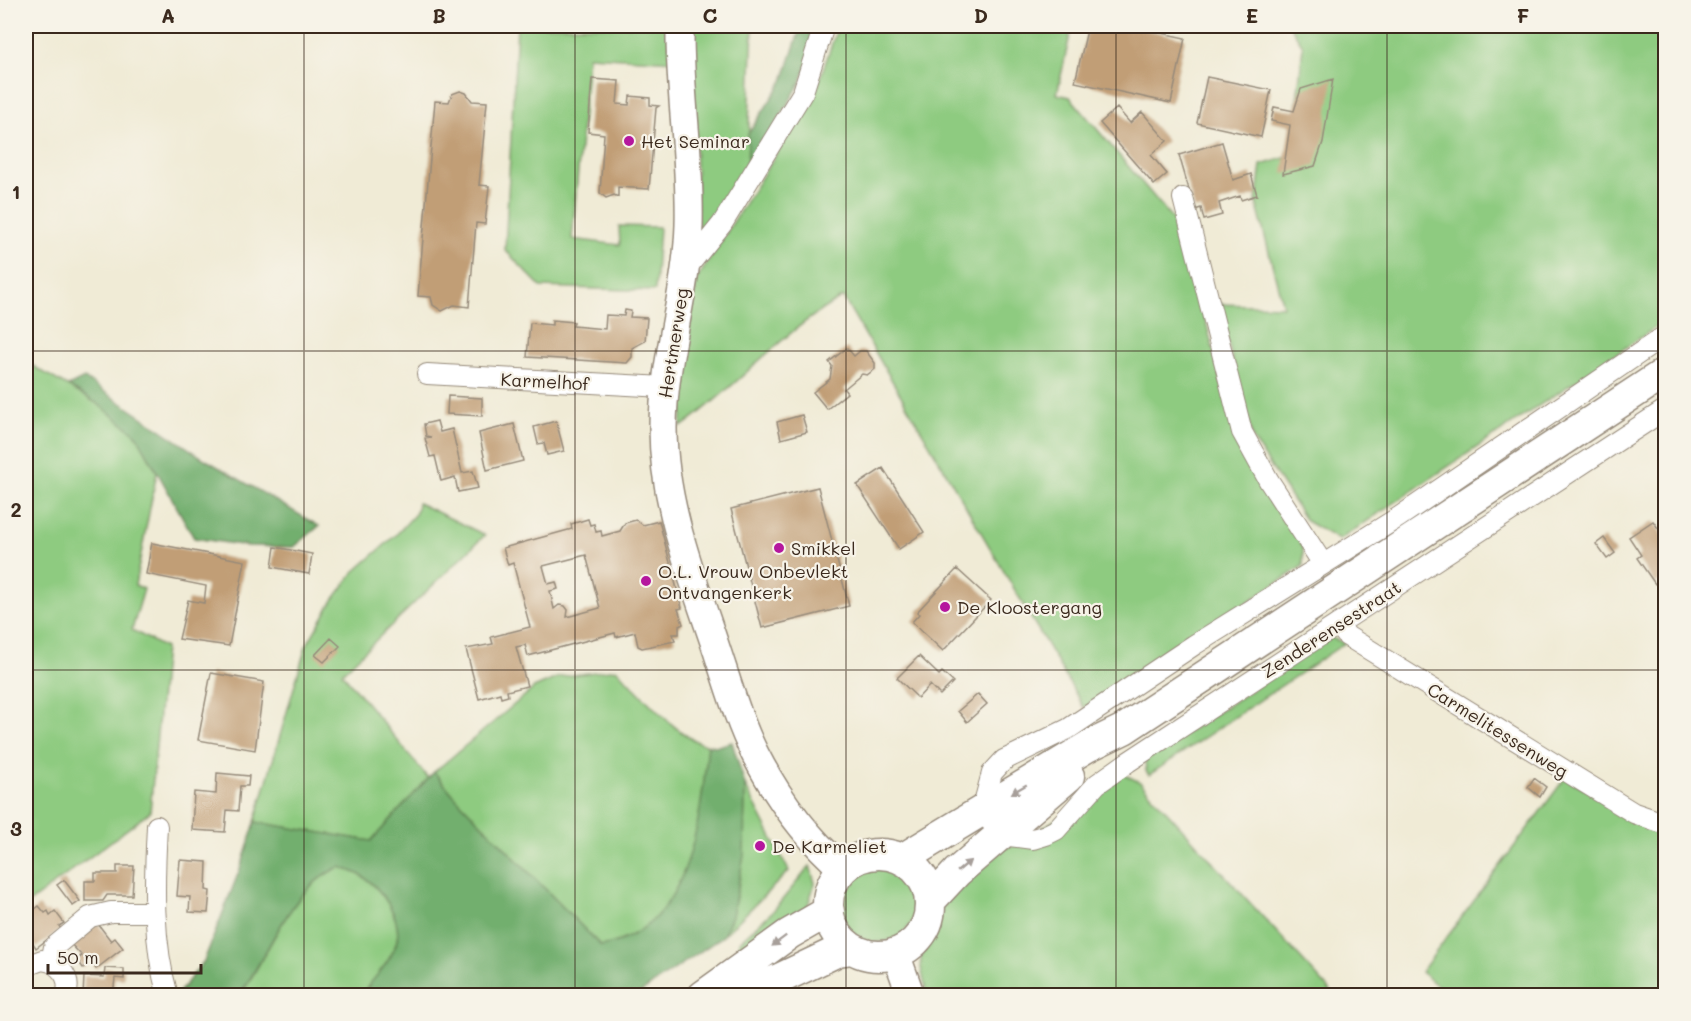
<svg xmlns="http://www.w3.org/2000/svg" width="1691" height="1021" viewBox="0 0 1691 1021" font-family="Mali,sans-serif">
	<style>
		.green { fill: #8ecb80; stroke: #647a4f; stroke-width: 1.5 }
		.forest { fill: #72af6e; stroke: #566c46; stroke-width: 1.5 }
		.building { fill: #c19e76; fill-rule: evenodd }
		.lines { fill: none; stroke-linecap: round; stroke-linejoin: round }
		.street-casing { stroke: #968a7a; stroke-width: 22 }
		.secondary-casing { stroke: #968a7a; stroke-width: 30 }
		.primary-casing { stroke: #968a7a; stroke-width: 33 }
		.street { stroke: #fff; stroke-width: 20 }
		.secondary { stroke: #fff; stroke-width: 27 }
		.primary { stroke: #fff; stroke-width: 30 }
		.oneway { fill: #a79f9a }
		.grid { fill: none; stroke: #3b2a1e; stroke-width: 1.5; stroke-opacity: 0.55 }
		.poi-dot { fill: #b5179e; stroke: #f7f3e8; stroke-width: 2 }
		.labels { text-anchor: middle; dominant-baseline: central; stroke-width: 4.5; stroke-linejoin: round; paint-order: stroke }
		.poi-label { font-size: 18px; fill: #3b2a1e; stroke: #f7f3e8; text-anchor: start }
		.street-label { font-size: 18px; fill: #3b2a1e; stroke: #f7f3e8 }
		.neatline { fill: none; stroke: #3b2a1e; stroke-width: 2 }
		.grid-label { font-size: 20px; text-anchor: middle; font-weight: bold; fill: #3b2a1e }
	</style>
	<rect width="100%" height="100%" fill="#f7f3e8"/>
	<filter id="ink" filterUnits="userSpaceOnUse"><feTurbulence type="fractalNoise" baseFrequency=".0167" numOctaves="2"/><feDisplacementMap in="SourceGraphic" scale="12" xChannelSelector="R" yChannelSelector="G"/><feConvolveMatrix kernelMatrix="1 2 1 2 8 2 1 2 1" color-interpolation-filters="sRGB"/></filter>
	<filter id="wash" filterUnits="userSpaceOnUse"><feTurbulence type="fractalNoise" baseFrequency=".008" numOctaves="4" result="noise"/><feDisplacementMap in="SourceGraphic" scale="24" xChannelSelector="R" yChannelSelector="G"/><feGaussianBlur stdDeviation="1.35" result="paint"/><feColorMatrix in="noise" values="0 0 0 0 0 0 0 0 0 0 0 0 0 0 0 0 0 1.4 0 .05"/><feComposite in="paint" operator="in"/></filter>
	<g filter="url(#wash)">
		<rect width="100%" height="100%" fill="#f0ebd6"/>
		<path class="green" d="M 517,26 L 675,26 L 675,61 L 588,56 L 572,239 L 620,245 L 619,226 L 659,227 L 655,291 L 541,287 L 505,250 Z
			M 692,26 L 753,26 L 747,173 L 698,242 Z
			M 838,26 L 1072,26 L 1057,94 L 1070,97 L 1182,230 L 1235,433 L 1303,547 L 1303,566 L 1084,708 L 843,297 C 781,331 738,387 681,427 L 689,328 L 697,279 L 815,93 Z
			M 1290,26 L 1665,26 L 1665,321 L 1339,540 L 1306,521 L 1253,439 L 1218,304 L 1283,306 L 1256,202 L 1261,165 L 1291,156 L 1303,46 Z
			M 26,362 L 98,404 L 136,434 L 157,472 L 135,585 L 144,589 L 132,630 L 165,648 L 150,812 L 26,905 Z
			M 418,503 L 485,535 L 342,673 L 429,779 L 371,841 L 255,822 L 306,646 L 333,600 L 353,573 L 396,535 L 416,513 Z
			M 1331,638 L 1345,643 L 1149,775 L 1146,771 L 1145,760 Z
			M 616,669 C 636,688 681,742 708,745 C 700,820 692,929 601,946 L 457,799 L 434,772 L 534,688 L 559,677 Z
			M 1123,774 L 1140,782 L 1334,995 L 927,995 L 921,968 L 921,957 L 935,930 L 941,907 L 999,849 L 1015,845 L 1094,796 Z
			M 1565,778 L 1665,830 L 1665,995 L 1449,995 L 1421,972 Z
			M 745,785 L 789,871 L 723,936 C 745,889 744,836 745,785 Z
			M839 903a39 39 0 1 1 78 0a39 39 0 1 1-78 0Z
			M 810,866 L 815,883 L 807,908 L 737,958 L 739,942 L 773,911 Z
			M 340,867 C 347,870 356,872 362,876 C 380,887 402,917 397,940 C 393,960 373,979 361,995 L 240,996 C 270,954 289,887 340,867 Z"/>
		<path class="forest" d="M 801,26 L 820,26 L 801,82 L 747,173 L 748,134 L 783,81 Z
			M 84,378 L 203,458 L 319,526 L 294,547 L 248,546 L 194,538 L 136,434 L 98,404 L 68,386 Z
			M 732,742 L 745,785 L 744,855 L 732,916 L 723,936 L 637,995 L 361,995 C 373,979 393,960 397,940 C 402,917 380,887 362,876 C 356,872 347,870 340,867 C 289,887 270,954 239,995 L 177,995 L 204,961 L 243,861 L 255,822 L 371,841 L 434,772 L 457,799 L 601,946 C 691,930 700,820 708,745 L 718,746 Z"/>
		<g id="blocks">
			<path class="building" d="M 1088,26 L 1129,26 L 1185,38 L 1171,103 L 1075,82 Z
				M 1207,77 L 1271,90 L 1261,137 L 1197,123 Z
				M 592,79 L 619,81 L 617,104 L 629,105 L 630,96 L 650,98 L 650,105 L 659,106 L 656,108 L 649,189 L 618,187 L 618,197 L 614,195 L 606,198 L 600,193 L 604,134 L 588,132 Z
				M 1333,79 L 1323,142 L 1315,166 L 1283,174 L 1290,125 L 1271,121 L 1274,107 L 1294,111 L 1301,89 Z
				M 460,91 L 466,93 L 472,101 L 487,102 L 479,185 L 489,186 L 485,224 L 476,223 L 469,307 L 454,305 L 442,311 L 433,305 L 431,297 L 418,296 L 435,101 L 449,102 L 452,94 Z
				M 1117,108 L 1130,123 L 1142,112 L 1167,141 L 1151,155 L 1167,174 L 1154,185 L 1100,123 Z
				M 1222,142 L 1233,180 L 1251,174 L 1257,195 L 1241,200 L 1240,196 L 1219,203 L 1222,215 L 1204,220 L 1201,208 L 1195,210 L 1179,155 Z
				M 625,310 L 631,311 L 630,317 L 647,318 L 645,341 L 632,348 L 632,357 L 627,363 L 527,357 L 530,323 L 552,325 L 552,320 L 574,322 L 573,326 L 605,329 L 606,315 L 624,316 Z
				M 847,348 L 854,356 L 860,351 L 866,351 L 875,363 L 875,369 L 867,375 L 862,374 L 844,389 L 847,393 L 827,409 L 813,392 L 830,379 L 832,366 L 829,362 Z
				M 448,396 L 482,398 L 482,416 L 447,414 Z
				M 802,415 L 807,432 L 781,439 L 777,422 Z
				M 437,421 L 440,432 L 452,429 L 462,473 L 473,471 L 478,488 L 458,492 L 455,477 L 441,481 L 435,456 L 430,457 L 425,438 L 431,437 L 426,436 L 424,424 Z
				M 556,421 L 564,451 L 547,455 L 544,443 L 538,444 L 534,427 Z
				M 514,424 L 523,461 L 487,470 L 479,433 Z
				M 883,468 L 924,532 L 899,549 L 857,485 Z
				M 818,487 L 849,606 L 762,628 L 731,509 Z
				M 588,519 L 590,525 L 594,524 L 596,532 L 601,531 L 602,536 L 620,531 L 625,523 L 636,520 L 643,525 L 659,521 L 682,608 L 678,609 L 683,624 L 679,626 L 679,634 L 673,634 L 675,641 L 642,648 L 638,646 L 635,632 L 616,637 L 615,633 L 528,656 L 525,645 L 516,647 L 527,686 L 507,691 L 508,696 L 501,698 L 500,693 L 479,699 L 466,649 L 493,644 L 491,637 L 530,627 L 513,563 L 508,565 L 503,548 L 572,529 L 571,524 ZM 586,555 L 600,608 L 567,617 L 568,610 L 565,606 L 559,605 L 554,609 L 550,591 L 558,589 L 556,582 L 548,584 L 543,566 Z
				M 1653,521 L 1666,539 L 1666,577 L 1655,584 L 1637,558 L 1641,555 L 1629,537 Z
				M 1604,538 L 1615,553 L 1607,559 L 1596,544 Z
				M 152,543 L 245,561 L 229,646 L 179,639 L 188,600 L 204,603 L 206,586 L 146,574 Z
				M 275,547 L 312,554 L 309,574 L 272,567 Z
				M 957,569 L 991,600 L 943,651 L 912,622 L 919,614 L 917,612 Z
				M 331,638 L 340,646 L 324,662 L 315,655 Z
				M 919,656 L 939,675 L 942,672 L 953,682 L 940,695 L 930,685 L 918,698 L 897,678 Z
				M 211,673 L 264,682 L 255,750 L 198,740 Z
				M 978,694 L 987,704 L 967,722 L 958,711 Z
				M 217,773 L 249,776 L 248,786 L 240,786 L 238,811 L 227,810 L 225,832 L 192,830 L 194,792 L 216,794 Z
				M 1534,778 L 1546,787 L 1540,797 L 1528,787 Z
				M 180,860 L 207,862 L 206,890 L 210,891 L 208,913 L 189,912 L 190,897 L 177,896 Z
				M 117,866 L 134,866 L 132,895 L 107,895 L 103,901 L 85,901 L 85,881 L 95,881 L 95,873 L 117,873 Z
				M 64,880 L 80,901 L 73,906 L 57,885 Z
				M 39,906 L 45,913 L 48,911 L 50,915 L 55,911 L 64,923 L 59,926 L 61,929 L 36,948 L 33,943 L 26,948 L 26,916 Z
				M 98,924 L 111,941 L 115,938 L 123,948 L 96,969 L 91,962 L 83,968 L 77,959 L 82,956 L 71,944 Z
				M 105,968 L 124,969 L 124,979 L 115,978 L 113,996 L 83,996 L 84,976 L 104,977 Z"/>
		</g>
	</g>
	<g filter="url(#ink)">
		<use href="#blocks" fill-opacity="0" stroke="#968a7a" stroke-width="1.5"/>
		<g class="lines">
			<defs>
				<path id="street" d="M 1183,198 L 1242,432 L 1269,481 L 1323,564
					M 684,271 L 722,224 L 803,92 L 824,26
					M 1666,335 L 1399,517 L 1194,645 L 1068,729 L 1004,760 L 992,773 L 982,810 L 1001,835 L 1033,839 L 1046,835 L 1056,830 L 1097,784 L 1128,762 L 1666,409
					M 427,374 L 664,387
					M 1338,624 L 1347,636 L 1634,813 L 1666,824
					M 157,826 C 154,882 152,941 168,996
					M 51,962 C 64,970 71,980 66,996
					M 26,966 L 42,960 L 51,962 L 54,947 L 90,917 L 111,912 L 155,912"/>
				<path id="secondary" d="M 680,26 C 679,92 691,159 689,225 C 687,294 663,359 663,428 C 663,500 690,571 713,639 C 726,677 737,718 755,754 C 777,797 806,837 843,869
					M 896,954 L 911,996"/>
				<path id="primary" d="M828 905a51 51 0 1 1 102 0a51 51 0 1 1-102 0Z
					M 902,859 L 1087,747 L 1124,729 L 1666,372
					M 930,901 L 957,872 L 1069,776
					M 703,996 L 789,934 L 829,911
					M 743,996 L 838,951 L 853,949"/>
			</defs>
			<use href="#street" class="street-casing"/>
			<use href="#secondary" class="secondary-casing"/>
			<use href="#primary" class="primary-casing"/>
			<use href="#street" class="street"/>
			<use href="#secondary" class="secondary"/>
			<use href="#primary" class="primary"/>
		</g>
		<defs><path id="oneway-solid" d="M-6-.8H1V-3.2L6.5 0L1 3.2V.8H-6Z" transform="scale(1.5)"/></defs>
		<g class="oneway">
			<use href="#oneway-solid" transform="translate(1019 789) rotate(150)"/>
			<use href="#oneway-solid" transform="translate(964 866) rotate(-40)"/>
			<use href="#oneway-solid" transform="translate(779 941) rotate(143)"/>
		</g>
	</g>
	<path class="grid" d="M 304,26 L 304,996M 575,26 L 575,996M 846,26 L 846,996M 1116,26 L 1116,996M 1387,26 L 1387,996M 26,351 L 1666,351M 26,670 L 1666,670"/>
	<g class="poi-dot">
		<circle cx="629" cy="141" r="6"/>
		<circle cx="779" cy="548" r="6"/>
		<circle cx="646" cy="581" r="6"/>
		<circle cx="945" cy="607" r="6"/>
		<circle cx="760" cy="846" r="6"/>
	</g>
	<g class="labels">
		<g class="poi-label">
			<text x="641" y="141">Het Seminar</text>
			<text x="791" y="548">Smikkel</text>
			<text x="658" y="571">O.L. Vrouw Onbevlekt<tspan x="658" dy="21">Ontvangenkerk</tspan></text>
			<text x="957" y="607">De Kloostergang</text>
			<text x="772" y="846">De Karmeliet</text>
		</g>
		<g class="street-label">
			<text transform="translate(673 343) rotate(-81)">Hertmerweg</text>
			<text transform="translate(545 381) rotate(3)">Karmelhof</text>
			<text transform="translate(1331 629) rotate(-33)">Zenderensestraat</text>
			<text transform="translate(1498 730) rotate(32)">Carmelitessenweg</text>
		</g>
	</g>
	<rect width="1691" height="1021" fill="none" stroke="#f7f3e8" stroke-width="66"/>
	<path d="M48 964v9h153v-9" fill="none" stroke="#3b2a1e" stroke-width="3"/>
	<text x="57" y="964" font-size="18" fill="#3b2a1e" stroke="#f7f3e8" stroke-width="4.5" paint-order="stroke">50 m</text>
	<rect x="33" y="33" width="1625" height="955" class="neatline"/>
	<g class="grid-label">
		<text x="168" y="23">A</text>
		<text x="439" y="23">B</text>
		<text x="710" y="23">C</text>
		<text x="981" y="23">D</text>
		<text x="1252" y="23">E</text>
		<text x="1523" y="23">F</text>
		<text x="16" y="199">1</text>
		<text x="16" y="517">2</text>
		<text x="16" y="836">3</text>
	</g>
</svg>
